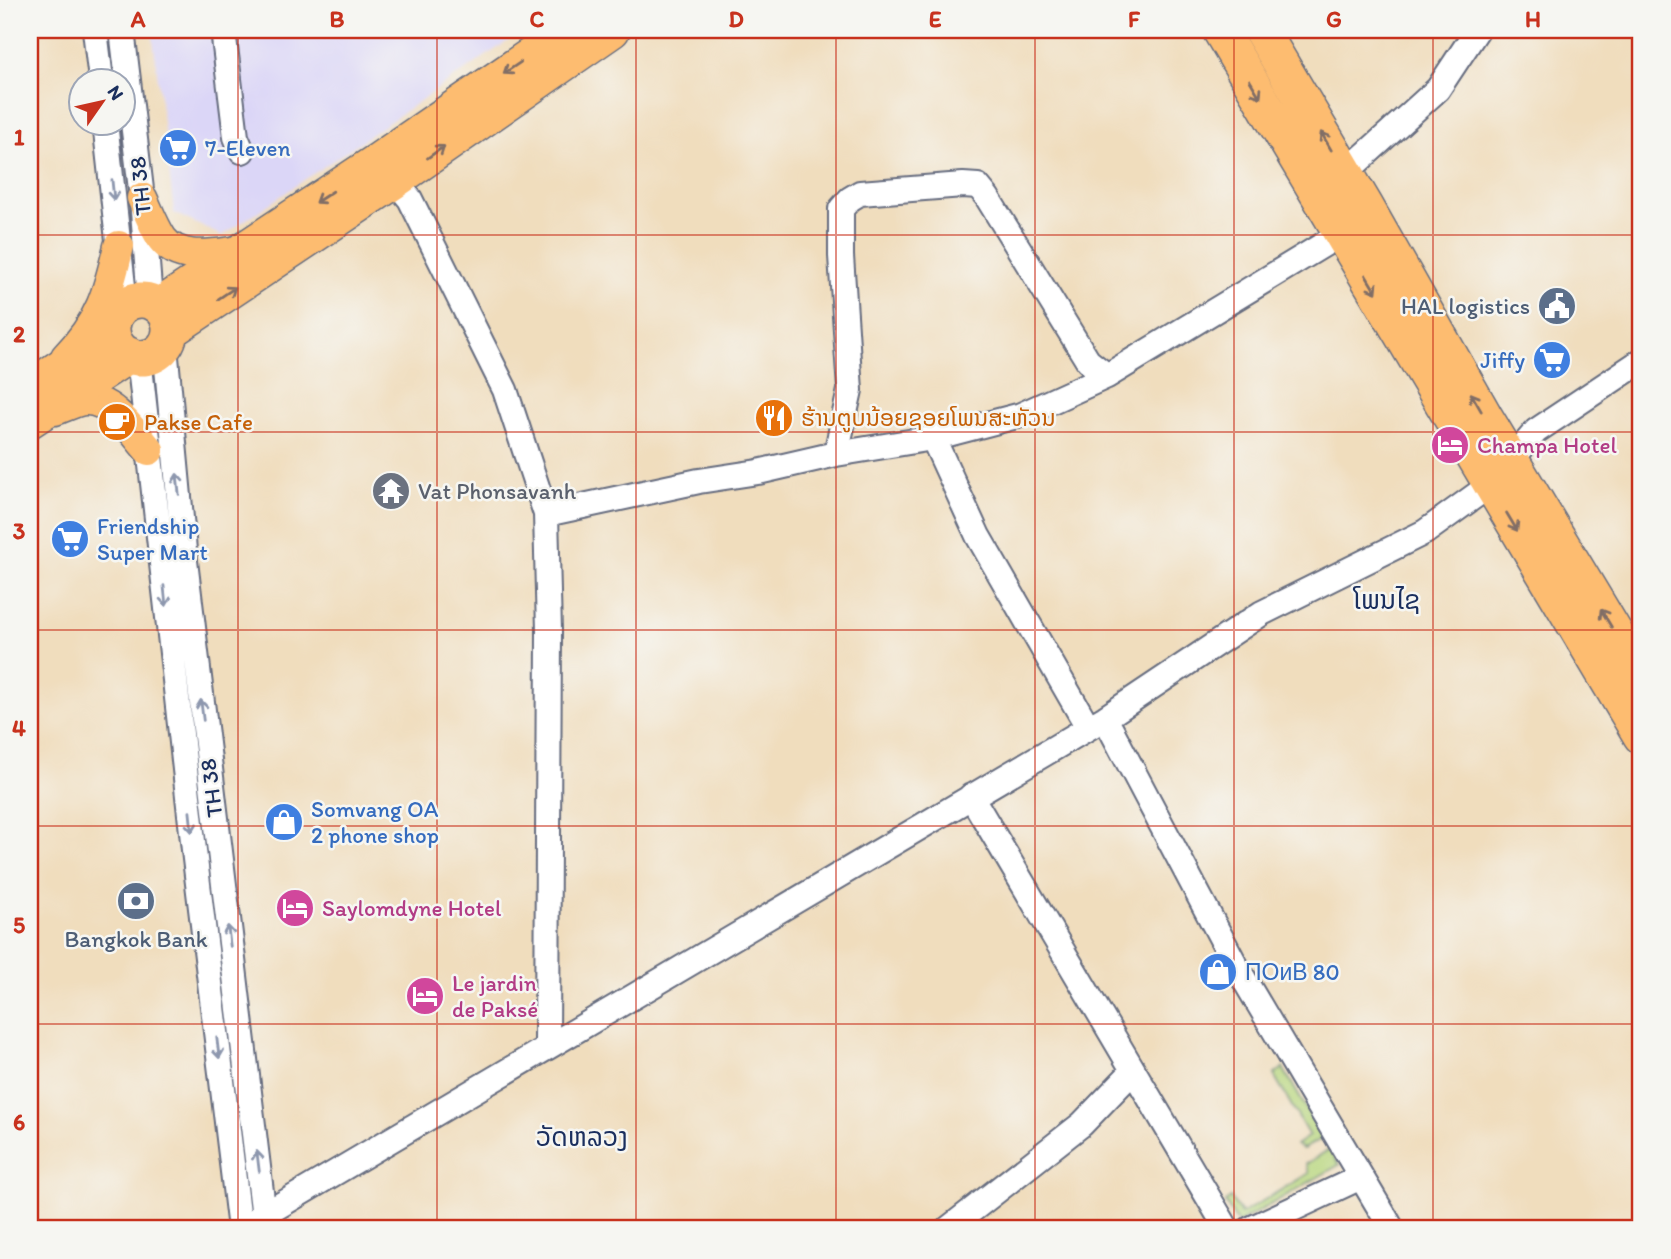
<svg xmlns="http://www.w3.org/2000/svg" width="1671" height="1259" viewBox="0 0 1671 1259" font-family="Itim,'Noto Sans Lao',sans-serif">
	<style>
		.built { fill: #dbd6f7 }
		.green { fill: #b7d57b; stroke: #69826c; stroke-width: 2 }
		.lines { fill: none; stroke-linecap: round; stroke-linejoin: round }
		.minor-casing { stroke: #666c7f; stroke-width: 28 }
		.major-casing { stroke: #666c7f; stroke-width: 33 }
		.highway-casing { stroke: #666c7f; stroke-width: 38 }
		.minor { stroke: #fff; stroke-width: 24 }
		.major { stroke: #fdbc70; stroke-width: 30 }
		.highway { stroke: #fdbc70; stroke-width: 35 }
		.oneway { stroke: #816e66 }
		.oneway2 { stroke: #8d97ae }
		.grid { fill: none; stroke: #c8321e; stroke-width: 2; stroke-opacity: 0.55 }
		.labels { text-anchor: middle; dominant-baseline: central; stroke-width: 5; stroke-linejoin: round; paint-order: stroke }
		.shop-label { font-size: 23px; fill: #366cbe; stroke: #f6f6f2; text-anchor: start }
		.street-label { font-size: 23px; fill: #1b2f5e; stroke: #f6f6f2 }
		.service-label { font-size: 23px; fill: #4e5e75; stroke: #f6f6f2; text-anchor: end }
		.food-label { font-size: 23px; fill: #c56008; stroke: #f6f6f2; text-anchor: start }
		.hotel-label { font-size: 23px; fill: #b23c85; stroke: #f6f6f2; text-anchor: start }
		.worship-label { font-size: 23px; fill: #5b616d; stroke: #f6f6f2; text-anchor: start }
		.quarter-label { font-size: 26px; fill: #1b2f5e; stroke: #f6f6f2 }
		.neatline { fill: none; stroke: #c8321e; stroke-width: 2.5 }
		.grid-label { font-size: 23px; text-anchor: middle; font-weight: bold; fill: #c8321e }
	</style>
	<rect width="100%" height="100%" fill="#f6f6f2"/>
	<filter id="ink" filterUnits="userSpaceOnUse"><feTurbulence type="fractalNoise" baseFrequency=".0143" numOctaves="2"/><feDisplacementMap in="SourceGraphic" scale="14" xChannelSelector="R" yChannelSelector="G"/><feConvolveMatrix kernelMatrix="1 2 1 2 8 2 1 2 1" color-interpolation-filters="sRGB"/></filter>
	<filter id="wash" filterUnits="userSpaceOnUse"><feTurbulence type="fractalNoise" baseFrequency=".00686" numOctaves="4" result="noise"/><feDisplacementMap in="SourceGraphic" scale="28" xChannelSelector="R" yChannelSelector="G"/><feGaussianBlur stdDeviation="1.57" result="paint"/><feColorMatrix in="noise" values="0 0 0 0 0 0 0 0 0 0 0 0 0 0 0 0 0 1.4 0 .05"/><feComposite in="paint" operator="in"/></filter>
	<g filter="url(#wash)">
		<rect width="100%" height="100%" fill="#f0ddbd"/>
		<path class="built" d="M 152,30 L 524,30 L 222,236 L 174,213 Z"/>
		<path class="green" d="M 1283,1068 L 1323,1138 L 1303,1149 L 1296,1145 L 1309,1136 L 1274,1075 Z
			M 1330,1149 L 1339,1165 L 1238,1223 L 1225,1202 L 1231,1198 L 1241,1214 L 1309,1173 L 1306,1164 Z"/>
	</g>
	<g filter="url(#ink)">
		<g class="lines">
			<defs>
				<path id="minor" d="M 95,30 L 101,80
					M 122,30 L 142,198 L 150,301
					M 223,30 L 236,137 L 242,151
					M 105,122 L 125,304
					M 384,168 L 410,199 L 505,390 L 546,514
					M 1334,180 L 1345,173 L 1438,89 L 1477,30
					M 165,346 L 185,561 L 265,1225
					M 139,358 L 195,859 L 240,1229
					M 836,454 L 850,390 L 841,256 L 841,209 L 850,199 L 860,193 L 963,185 L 978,186 L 987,197 L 1088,361 L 1107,376
					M 1105,718 L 1235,964 L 1392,1229
					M 1088,727 L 978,536 L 933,438 L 1021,415 L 1107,376 L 1341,234 L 1354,223
					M 971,796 L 1227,1229
					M 547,1046 L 549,631 L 546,514 L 699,481 L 758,472 L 836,454 L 933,438
					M 240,1229 L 1105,718 L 1262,613 L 1425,532 L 1490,485 L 1536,431 L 1641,361
					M 948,1229 L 1082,1124 L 1133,1071
					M 1250,1229 L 1361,1177"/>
				<path id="major" d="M 142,198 C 148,211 154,227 162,239 C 180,263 217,253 242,251
					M 66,357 C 101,321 108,293 119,246
					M 55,410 C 64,407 77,400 86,400 C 113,400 133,432 149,450"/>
				<path id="highway" d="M 1220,30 L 1641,736
					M 1261,30 L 1366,207 L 1484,415 L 1641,676
					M112 329a29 29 0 1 1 58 0a29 29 0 1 1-58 0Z
					M 159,306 L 379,160 L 568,30
					M 170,331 L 393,182 L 612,30
					M 30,388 L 112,332
					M 30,420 L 129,355"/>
			</defs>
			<use href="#minor" class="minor-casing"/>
			<use href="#major" class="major-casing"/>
			<use href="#highway" class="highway-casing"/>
			<use href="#minor" class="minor"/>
			<use href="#major" class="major"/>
			<use href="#highway" class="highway"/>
		</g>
		<defs><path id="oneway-shaft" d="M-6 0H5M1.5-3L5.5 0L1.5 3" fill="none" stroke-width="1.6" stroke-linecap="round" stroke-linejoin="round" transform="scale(1.75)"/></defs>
		<g class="oneway">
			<use href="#oneway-shaft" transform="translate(512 68) rotate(146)"/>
			<use href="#oneway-shaft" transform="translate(1255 89) rotate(59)"/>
			<use href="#oneway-shaft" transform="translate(1326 141) rotate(-120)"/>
			<use href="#oneway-shaft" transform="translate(436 152) rotate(-35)"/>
			<use href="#oneway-shaft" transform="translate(324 197) rotate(147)"/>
			<use href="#oneway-shaft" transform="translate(1371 284) rotate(59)"/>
			<use href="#oneway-shaft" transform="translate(227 293) rotate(-34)"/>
			<use href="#oneway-shaft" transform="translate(1476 402) rotate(-120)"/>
			<use href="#oneway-shaft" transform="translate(1512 522) rotate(59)"/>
			<use href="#oneway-shaft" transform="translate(1606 618) rotate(-121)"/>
		</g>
		<g class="oneway2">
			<use href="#oneway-shaft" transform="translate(113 190) rotate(84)"/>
			<use href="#oneway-shaft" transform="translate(178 484) rotate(-96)"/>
			<use href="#oneway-shaft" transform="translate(165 596) rotate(84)"/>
			<use href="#oneway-shaft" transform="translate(202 710) rotate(-97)"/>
			<use href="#oneway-shaft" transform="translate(191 822) rotate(84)"/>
			<use href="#oneway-shaft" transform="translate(229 936) rotate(-97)"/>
			<use href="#oneway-shaft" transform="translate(218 1048) rotate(83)"/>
			<use href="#oneway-shaft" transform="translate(258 1161) rotate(-97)"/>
		</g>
	</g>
	<path class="grid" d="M 238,30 L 238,1229M 437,30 L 437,1229M 636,30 L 636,1229M 836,30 L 836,1229M 1035,30 L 1035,1229M 1234,30 L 1234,1229M 1433,30 L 1433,1229M 30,235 L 1641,235M 30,432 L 1641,432M 30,630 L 1641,630M 30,826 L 1641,826M 30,1024 L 1641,1024"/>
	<defs>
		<symbol id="supermarket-disc" viewBox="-11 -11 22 22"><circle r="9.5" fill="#3f7fe0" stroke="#f6f6f2"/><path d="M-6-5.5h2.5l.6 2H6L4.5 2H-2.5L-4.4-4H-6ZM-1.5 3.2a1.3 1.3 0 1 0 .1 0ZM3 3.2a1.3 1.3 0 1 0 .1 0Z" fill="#fff"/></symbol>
		<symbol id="civic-disc" viewBox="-11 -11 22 22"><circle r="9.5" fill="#5c6f8a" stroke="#f6f6f2"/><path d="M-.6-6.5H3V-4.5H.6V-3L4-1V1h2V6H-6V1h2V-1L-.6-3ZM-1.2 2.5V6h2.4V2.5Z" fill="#fff"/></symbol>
		<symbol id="restaurant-disc" viewBox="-11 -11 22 22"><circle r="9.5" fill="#e8710a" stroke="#f6f6f2"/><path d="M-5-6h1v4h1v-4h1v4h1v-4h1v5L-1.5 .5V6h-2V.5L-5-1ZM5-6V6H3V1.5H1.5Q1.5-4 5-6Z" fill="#fff"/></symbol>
		<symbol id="cafe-disc" viewBox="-11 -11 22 22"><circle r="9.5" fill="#e8710a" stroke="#f6f6f2"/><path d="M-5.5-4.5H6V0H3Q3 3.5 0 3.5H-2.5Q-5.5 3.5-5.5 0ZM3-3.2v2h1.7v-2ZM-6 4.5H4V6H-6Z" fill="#fff"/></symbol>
		<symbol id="hotel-disc" viewBox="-11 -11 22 22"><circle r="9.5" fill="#d1479c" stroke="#f6f6f2"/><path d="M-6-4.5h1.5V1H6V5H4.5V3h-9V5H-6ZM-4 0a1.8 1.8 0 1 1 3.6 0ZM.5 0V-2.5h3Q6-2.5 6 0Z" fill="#fff"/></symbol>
		<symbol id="temple-disc" viewBox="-11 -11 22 22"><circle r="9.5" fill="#6b7280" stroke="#f6f6f2"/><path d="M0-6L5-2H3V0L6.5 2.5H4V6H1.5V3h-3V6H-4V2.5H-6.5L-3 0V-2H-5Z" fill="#fff"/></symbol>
		<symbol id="shop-disc" viewBox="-11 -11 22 22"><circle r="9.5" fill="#3f7fe0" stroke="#f6f6f2"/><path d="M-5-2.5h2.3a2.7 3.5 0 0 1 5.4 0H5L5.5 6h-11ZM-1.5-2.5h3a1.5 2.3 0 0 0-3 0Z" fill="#fff"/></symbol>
		<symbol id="bank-disc" viewBox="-11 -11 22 22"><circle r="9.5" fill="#5c6f8a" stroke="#f6f6f2"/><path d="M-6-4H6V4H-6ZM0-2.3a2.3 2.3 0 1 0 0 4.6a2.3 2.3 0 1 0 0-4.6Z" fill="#fff"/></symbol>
	</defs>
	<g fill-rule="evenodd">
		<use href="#supermarket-disc" x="156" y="126" width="44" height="44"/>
		<use href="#civic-disc" x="1535" y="284" width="44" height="44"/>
		<use href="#supermarket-disc" x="1530" y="338" width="44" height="44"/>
		<use href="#restaurant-disc" x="752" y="396" width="44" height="44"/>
		<use href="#cafe-disc" x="95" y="400" width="44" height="44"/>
		<use href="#hotel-disc" x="1428" y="423" width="44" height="44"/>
		<use href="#temple-disc" x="369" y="469" width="44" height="44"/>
		<use href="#supermarket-disc" x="48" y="517" width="44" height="44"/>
		<use href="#shop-disc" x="262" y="800" width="44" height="44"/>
		<use href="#bank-disc" x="114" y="879" width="44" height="44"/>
		<use href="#hotel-disc" x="273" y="886" width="44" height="44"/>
		<use href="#shop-disc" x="1196" y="950" width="44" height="44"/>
		<use href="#hotel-disc" x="403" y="974" width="44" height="44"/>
	</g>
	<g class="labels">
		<g class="shop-label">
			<text x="205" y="148">7-Eleven</text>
			<text x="1525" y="360" text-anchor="end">Jiffy</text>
			<text x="97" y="526">Friendship<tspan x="97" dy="26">Super Mart</tspan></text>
			<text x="311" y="809">Somvang OA<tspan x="311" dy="26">2 phone shop</tspan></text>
			<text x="1245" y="972">ПОиВ 80</text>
		</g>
		<g class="street-label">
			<text transform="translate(140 186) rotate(-96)">TH 38</text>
			<text transform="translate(211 788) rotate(-97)">TH 38</text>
		</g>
		<g class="service-label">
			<text x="1530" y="306">HAL logistics</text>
			<text x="136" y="939" text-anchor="middle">Bangkok Bank</text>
		</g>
		<g class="food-label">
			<text x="801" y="418">ຮ້ານຕູບນ້ອຍຊອຍໂພນສະຫັວນ</text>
			<text x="144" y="422">Pakse Cafe</text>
		</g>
		<g class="hotel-label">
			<text x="1477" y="445">Champa Hotel</text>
			<text x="322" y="908">Saylomdyne Hotel</text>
			<text x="452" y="983">Le jardin<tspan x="452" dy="26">de Paksé</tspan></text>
		</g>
		<g class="worship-label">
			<text x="418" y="491">Vat Phonsavanh</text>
		</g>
		<g class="quarter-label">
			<text x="1387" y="600">ໂພນໄຊ</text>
			<text x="582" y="1137">ວັດຫລວງ</text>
		</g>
	</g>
	<rect width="1671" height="1259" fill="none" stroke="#f6f6f2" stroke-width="77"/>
	<g transform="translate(102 102) rotate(56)"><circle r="33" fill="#f6f6f2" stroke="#9ea6b7" stroke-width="2"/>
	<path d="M0-5L12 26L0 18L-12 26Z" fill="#c8321e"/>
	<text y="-10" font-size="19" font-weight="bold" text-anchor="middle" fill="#1b2f5e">N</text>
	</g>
	<rect x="38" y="38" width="1594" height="1182" class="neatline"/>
	<g class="grid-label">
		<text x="138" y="27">A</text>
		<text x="337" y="27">B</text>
		<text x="537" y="27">C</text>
		<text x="736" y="27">D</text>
		<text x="935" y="27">E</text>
		<text x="1134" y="27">F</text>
		<text x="1334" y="27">G</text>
		<text x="1533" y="27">H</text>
		<text x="19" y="145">1</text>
		<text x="19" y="342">2</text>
		<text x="19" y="539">3</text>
		<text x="19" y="736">4</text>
		<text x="19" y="933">5</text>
		<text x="19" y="1130">6</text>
	</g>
</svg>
